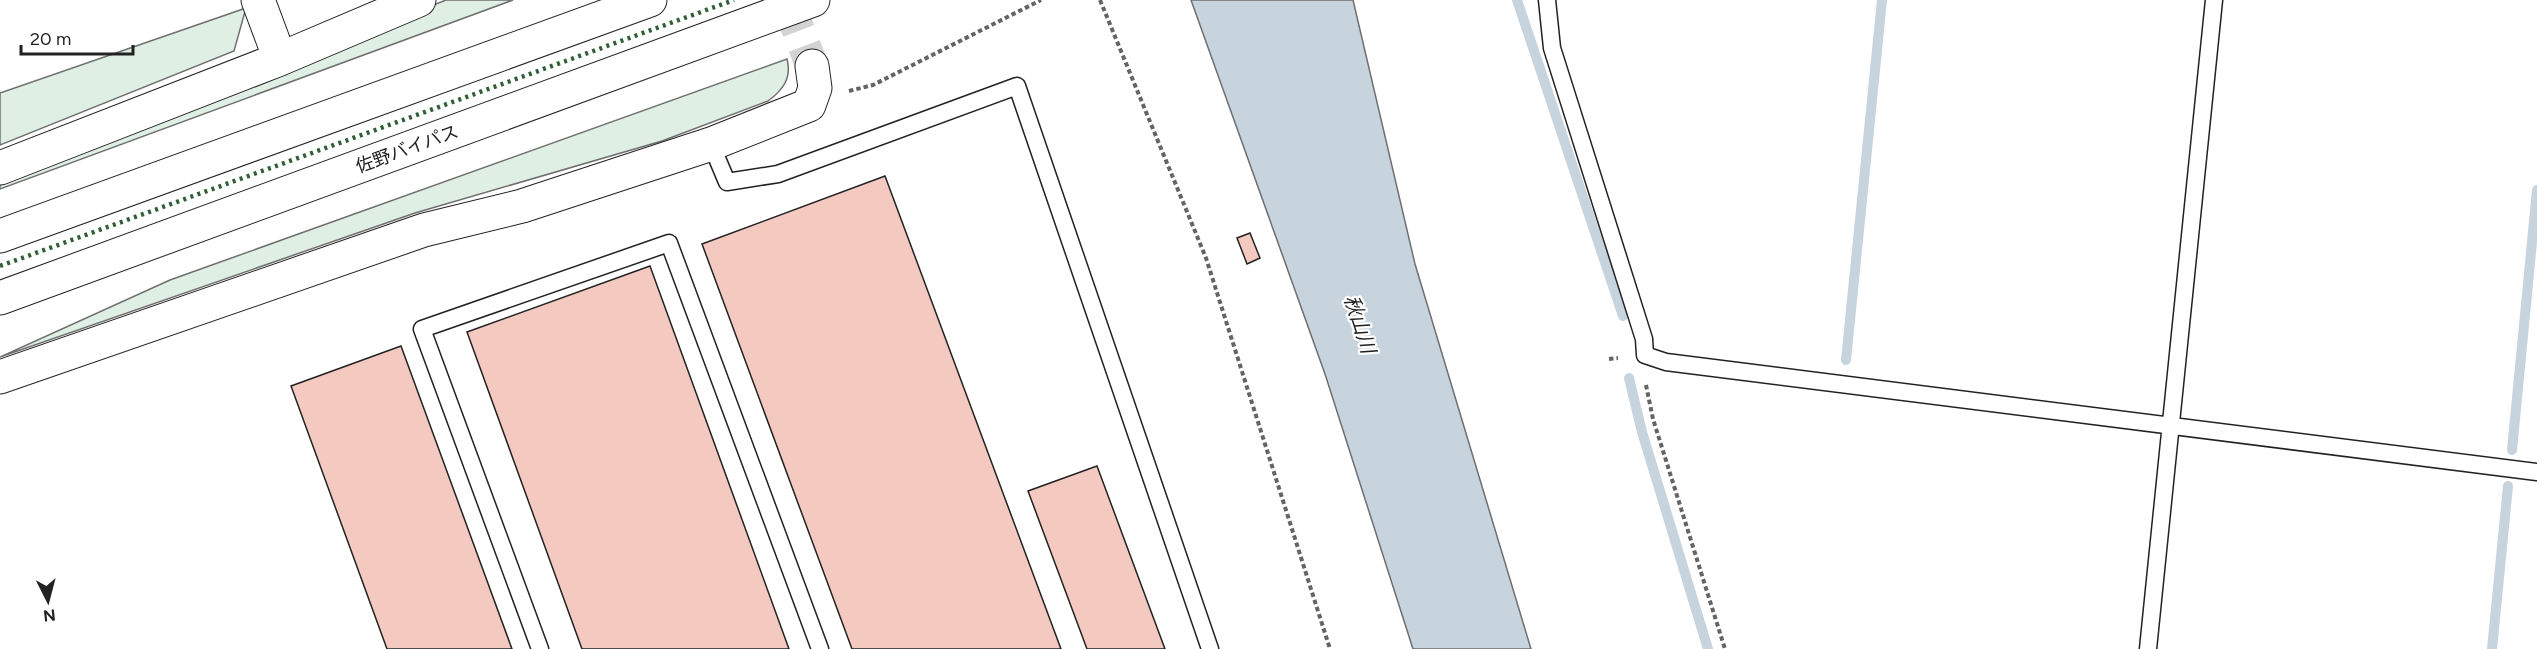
<svg xmlns="http://www.w3.org/2000/svg" width="2537" height="649" font-family="Figtree,'Noto Sans JP',sans-serif">
  <style>
    .green { fill: #e0efe3; stroke: #6f6f6f; stroke-width: 1.5 }
    .water { fill: #c7d3dd; stroke: #6f6f6f; stroke-width: 1.5 }
    .lines { fill: none; stroke-linecap: round; stroke-linejoin: round }
    .stream { stroke: #c7d3dd; stroke-width: 10 }
    .building { fill: #f3c9c0; stroke: #222; stroke-width: 1.5 }
    .street-tunnel { stroke: #d3d3d3; stroke-width: 33; stroke-dasharray: 33 16; stroke-linecap: butt }
    .lane-casing { stroke: #222; stroke-width: 19 }
    .street-casing { stroke: #222; stroke-width: 35 }
    .highway-casing { stroke: #222; stroke-width: 35 }
    .path { stroke: #646464; stroke-width: 4; stroke-dasharray: 4.5 3; stroke-linecap: butt }
    .lane { stroke: #fff; stroke-width: 16 }
    .street { stroke: #fff; stroke-width: 33 }
    .highway { stroke: #fff; stroke-width: 33 }
    .hedge { stroke: #2f5e38; stroke-width: 4.5; stroke-dasharray: 3 4.5; stroke-linecap: butt }
    .labels { text-anchor: middle; dominant-baseline: central; stroke-width: 4.5; stroke-linejoin: round; paint-order: stroke }
    .street-label { font-size: 18px; fill: #222; stroke: #fff }
    .water-label { font-size: 20px; font-style: italic; fill: #222; stroke: #fff }
  </style>
  <rect width="100%" height="100%" fill="#fff"/>
  <!-- green -->
  <path class="green" d="M 446,0 L 513,0 L 0,189 L 0,178 Z
    M 246,8 L 234,51 L 0,145 L 0,93 Z
    M 787,59 C 792,78 783,90 768,101 L 662,141 L 415,213 L 0,357 L 170,280 Z"/>
  <!-- water -->
  <path class="water" d="M 1191,0 L 1353,0 L 1415,264 L 1531,649 L 1413,649 L 1325,374 Z"/>
  <g class="lines">
    <!-- stream -->
    <path class="stream" d="M 1517,0 L 1623,316
      M 1846,360 L 1882,0
      M 1629,378 L 1642,432 L 1708,649
      M 2512,450 L 2537,190
      M 2492,649 L 2508,486"/>
  </g>
  <!-- building -->
  <path class="building" d="M 885,176 L 1061,649 L 852,649 L 702,244 Z
    M 1250,233 L 1260,258 L 1247,264 L 1237,238 Z
    M 650,266 L 789,649 L 582,649 L 467,332 Z
    M 401,346 L 512,649 L 387,649 L 291,386 Z
    M 1097,466 L 1165,649 L 1087,649 L 1028,491 Z"/>
  <g class="lines">
    <!-- street-tunnel -->
    <path class="street-tunnel" d="M 787,0 L 812,66"/>
    <!-- lane casing -->
    <g class="lane-casing">
      <path id="lane" d="M 1547,0 L 1552,48 L 1644,339 L 1645,355 L 1666,362 L 2537,472
        M 711,144 L 727,182 L 778,174 L 1017,86 L 1210,649
        M 540,649 L 422,329 L 669,243 L 820,649
        M 2148,649 L 2214,0"/>
    </g>
    <!-- street casing -->
    <g class="street-casing">
      <path id="street" d="M 258,0 L 280,59
        M 0,168 L 280,59 L 419,0
        M 0,377 L 424,230 L 522,206 L 711,144 L 809,105 L 815,88 L 812,66"/>
    </g>
    <!-- highway casing -->
    <g class="highway-casing">
      <path id="highway" d="M 0,236 L 650,0
        M 0,298 L 813,0"/>
    </g>
    <!-- path -->
    <path class="path" d="M 1100,0 L 1206,258 L 1330,649
      M 849,91 L 873,85 L 1041,0
      M 1609,359 L 1618,358
      M 1646,385 L 1653,419 L 1725,649"/>
    <!-- lane -->
    <use href="#lane" class="lane"/>
    <!-- street -->
    <use href="#street" class="street"/>
    <!-- highway -->
    <use href="#highway" class="highway"/>
    <!-- hedge -->
    <path class="hedge" d="M 0,266 L 734,0"/>
  </g>
  <g class="labels">
    <!-- street labels -->
    <g class="street-label">
      <text transform="translate(407 149) rotate(-20)">佐野バイパス</text>
    </g>
    <!-- water labels -->
    <g class="water-label">
      <text transform="translate(1360 324) rotate(72)">秋山川</text>
    </g>
  </g>
  <!-- north arrow -->
  <g transform="translate(48 601) rotate(174)" stroke="#ffffff" stroke-width="4.5" paint-order="stroke">
  <path d="M0-4.5L10 22L0 15L-10 22Z" fill="#222222"/>
  <text y="-9" font-size="16" font-weight="bold" text-anchor="middle" fill="#222222">N</text>
  </g>
  <!-- scale -->
  <path d="M21 45v9h112v-9" fill="none" stroke="#222222" stroke-width="3"/>
  <text x="30" y="45" font-size="18" fill="#222222" stroke="#ffffff" stroke-width="4.5" paint-order="stroke">20 m</text>
</svg>
